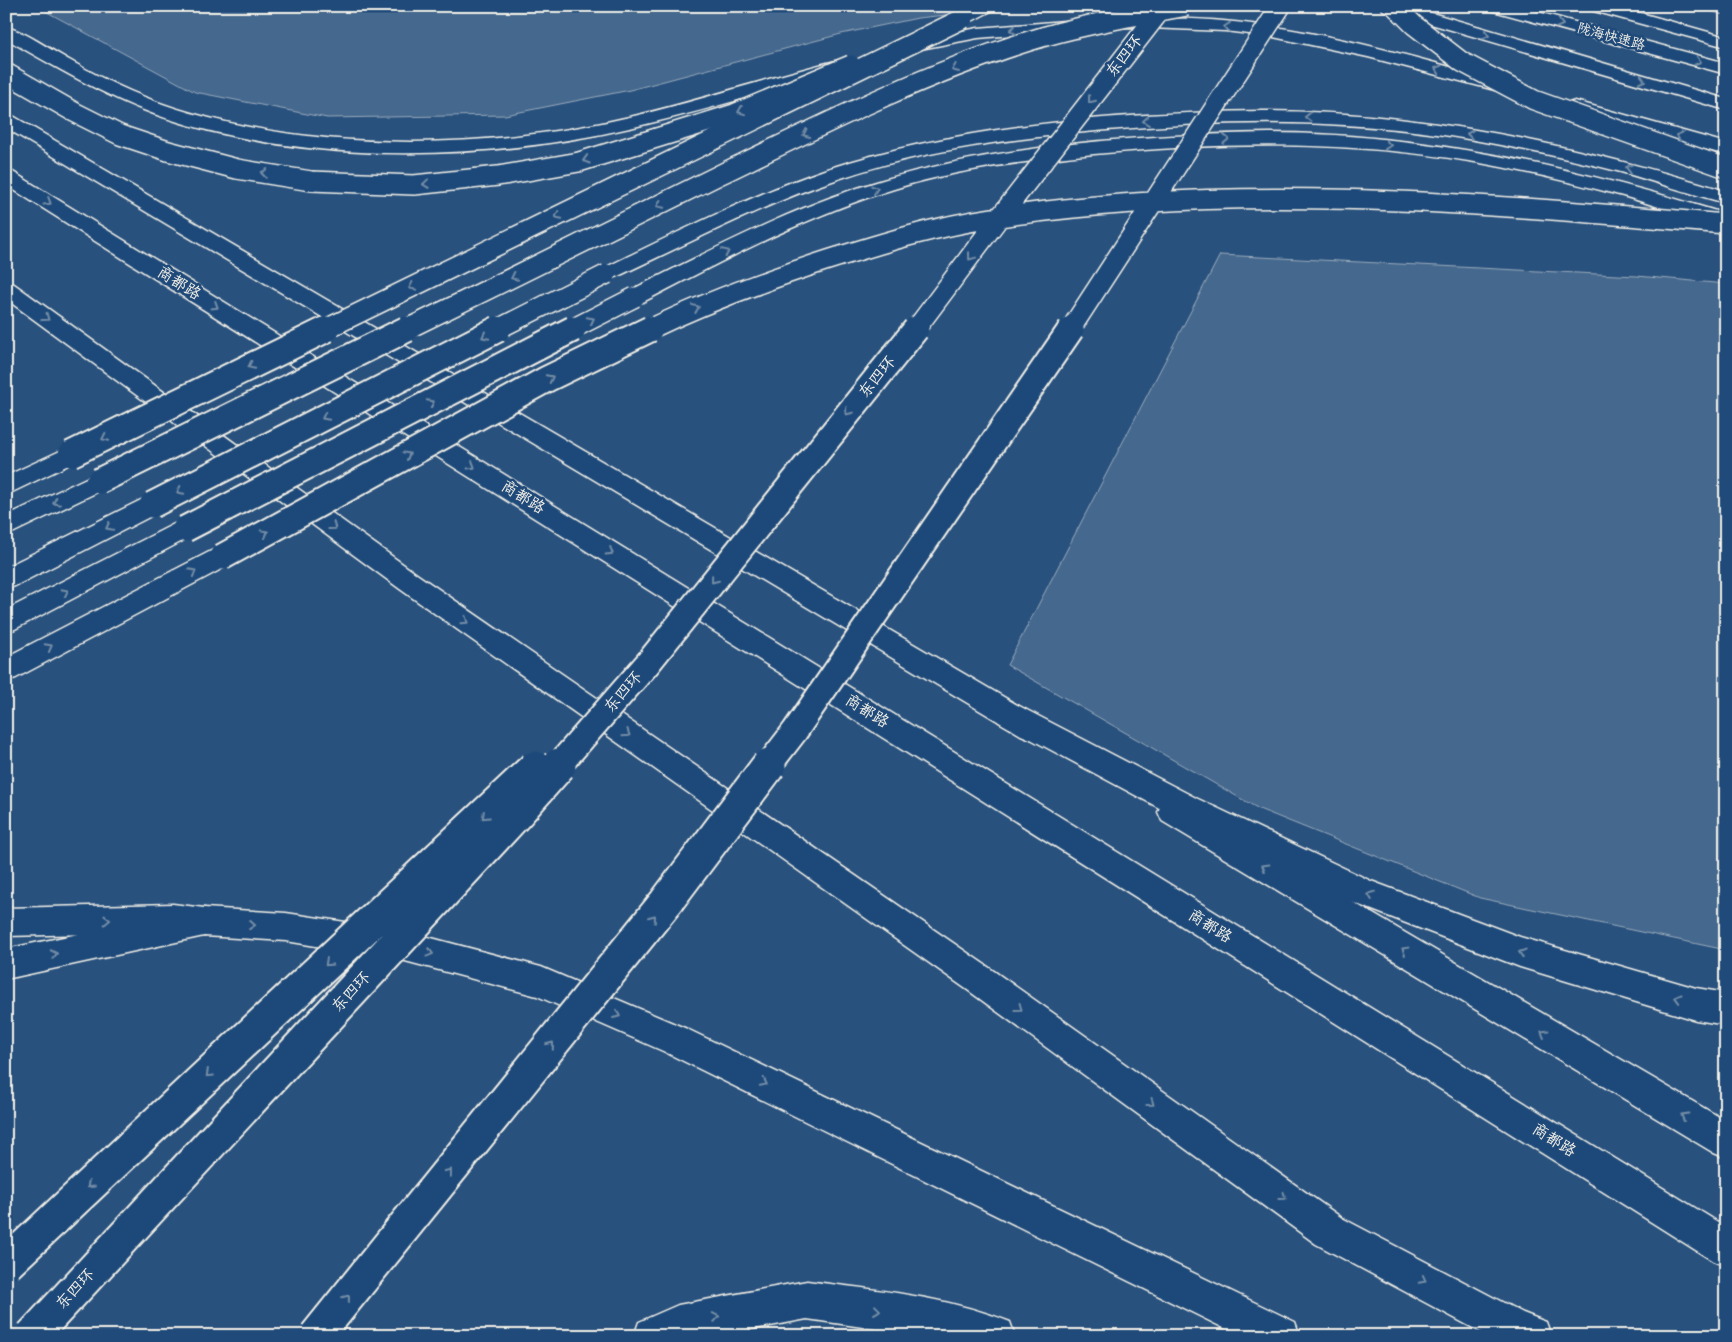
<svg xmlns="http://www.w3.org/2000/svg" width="1732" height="1342" font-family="'Architects Daughter','LXGW WenKai TC',sans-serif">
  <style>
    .green { fill: #45688e; stroke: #9cacbb }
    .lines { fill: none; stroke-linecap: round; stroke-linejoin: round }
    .minor-casing { stroke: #f4f1e8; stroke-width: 3 }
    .tertiary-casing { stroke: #f4f1e8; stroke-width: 3 }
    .secondary-casing { stroke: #f4f1e8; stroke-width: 3 }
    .primary-casing { stroke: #f4f1e8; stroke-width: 3 }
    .trunk-casing { stroke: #f4f1e8; stroke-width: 3 }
    .motorway-casing { stroke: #f4f1e8; stroke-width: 3 }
    .minor { fill: #1f4a7a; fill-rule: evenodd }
    .tertiary { fill: #1f4a7a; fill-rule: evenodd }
    .secondary { fill: #1f4a7a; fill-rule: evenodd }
    .primary { fill: #1f4a7a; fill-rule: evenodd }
    .trunk { fill: #1f4a7a; fill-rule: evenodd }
    .motorway { fill: #1f4a7a; fill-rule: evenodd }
    .trunk-bridge-far2-casing { stroke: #f4f1e8; stroke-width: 22; stroke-linecap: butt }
    .trunk-bridge-far1-casing { stroke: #f4f1e8; stroke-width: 29; stroke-linecap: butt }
    .trunk-bridge-casing { stroke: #f4f1e8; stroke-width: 37; stroke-linecap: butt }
    .motorway-bridge-far1-casing { stroke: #f4f1e8; stroke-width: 22; stroke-linecap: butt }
    .motorway-bridge-casing { stroke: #f4f1e8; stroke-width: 29; stroke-linecap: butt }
    .trunk-bridge-far2 { stroke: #1f4a7a; stroke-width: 19 }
    .trunk-bridge-far1 { stroke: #1f4a7a; stroke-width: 25 }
    .trunk-bridge { stroke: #1f4a7a; stroke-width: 33 }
    .motorway-bridge-far1 { stroke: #1f4a7a; stroke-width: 19 }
    .motorway-bridge { stroke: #1f4a7a; stroke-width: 25 }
    .oneway { stroke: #748da6 }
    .labels { text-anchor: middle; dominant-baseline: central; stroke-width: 5; stroke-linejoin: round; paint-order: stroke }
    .far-street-label { font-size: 14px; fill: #f4f1e8; stroke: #1f4a7a }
    .street-label { font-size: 16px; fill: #f4f1e8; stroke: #1f4a7a }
  </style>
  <rect width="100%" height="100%" fill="#28517e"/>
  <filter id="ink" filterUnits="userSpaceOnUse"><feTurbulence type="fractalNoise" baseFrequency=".02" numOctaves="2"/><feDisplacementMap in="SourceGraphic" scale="10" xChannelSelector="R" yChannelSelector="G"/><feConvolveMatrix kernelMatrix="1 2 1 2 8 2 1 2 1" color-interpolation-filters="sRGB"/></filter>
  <g filter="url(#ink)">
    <!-- green -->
    <path class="green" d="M 36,6 L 1029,6 L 918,18 L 841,34 L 630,90 L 505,115 L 327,118 L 195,92 Z
      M 1220,255 L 1637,276 L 1726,284 L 1726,950 L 1480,898 L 1259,809 L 1007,665 Z"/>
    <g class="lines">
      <!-- minor casing -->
      <g class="minor-casing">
        <path id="minor" d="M 1128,18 C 1160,18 1191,18 1223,21 C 1323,29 1420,59 1516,85 L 1519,89 L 1516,93 L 1510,94 L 1368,57 L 1273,37 L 1225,31 L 1122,27 L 1120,23 L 1122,19 Z
          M 1077,20 L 1083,21 L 1086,25 L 1083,29 L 978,38 L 905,52 L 899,51 L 896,47 L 899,43 L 905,42 L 978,28 Z
          M 6,27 C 27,32 52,51 71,61 C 109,83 149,101 191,113 C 328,153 496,149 634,116 C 703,100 770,77 839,60 L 845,61 L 848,65 L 845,69 C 775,89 705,111 634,127 C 485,162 300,166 154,114 C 102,95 54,66 6,39 Z
          M 1575,101 L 1726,143 L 1726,155 L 1569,111 L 1566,107 L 1569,103 Z"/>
      </g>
      <!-- tertiary casing -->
      <g class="tertiary-casing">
        <path id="tertiary" d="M 807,1281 C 875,1290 946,1296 1010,1322 L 1015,1336 L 925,1336 L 807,1319 L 717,1336 L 634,1336 L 639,1322 L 678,1305 Z"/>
      </g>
      <!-- secondary casing -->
      <g class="secondary-casing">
        <path id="secondary" d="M 1381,6 L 1408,6 L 1726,99 L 1726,110 L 1383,10 Z
          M 1707,6 L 1726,6 L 1726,14 L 1709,10 Z"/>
      </g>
      <!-- primary casing -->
      <g class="primary-casing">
        <path id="primary" d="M 6,114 L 13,116 L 1041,719 L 1045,727 L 1041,735 L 1031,739 L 1021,735 L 6,128 Z
          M 6,170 L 13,172 L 1726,1227 L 1726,1266 L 1713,1261 L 6,185 Z
          M 1173,799 L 1184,803 L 1726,1121 L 1726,1158 L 1714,1153 L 1162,821 L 1158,812 L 1162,803 Z"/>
      </g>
      <!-- trunk casing -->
      <g class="trunk-casing">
        <path id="trunk" d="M 974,6 L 995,6 L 993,10 L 970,22 L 958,22 L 956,18 L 958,14 Z
          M 1488,6 L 1516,6 L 1726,63 L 1726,74 L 1490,10 Z
          M 1588,6 L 1616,6 L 1726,37 L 1726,47 L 1590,10 Z
          M 6,283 L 14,284 L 418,575 L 991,969 L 1342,1218 L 1523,1313 L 1546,1322 L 1551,1336 L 1488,1336 L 1316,1244 L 969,991 L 400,589 L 6,299 Z
          M 99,472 L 108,475 L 111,481 L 108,487 L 6,536 L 6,516 Z
          M 222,548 L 231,550 L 235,557 L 231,564 L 16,678 L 6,681 L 6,657 L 213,550 Z
          M 204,908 L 286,913 L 405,931 L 541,967 L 687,1029 L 1295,1322 L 1300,1336 L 1240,1336 L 663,1051 L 537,996 L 405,961 L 286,941 L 204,936 L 6,979 L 6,949 Z"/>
      </g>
      <!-- motorway casing -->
      <g class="motorway-casing">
        <path id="motorway" d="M 1263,111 C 1421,111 1575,145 1726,191 L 1726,203 C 1690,194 1656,182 1621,172 C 1572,159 1523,149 1474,140 C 1352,118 1230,120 1107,130 C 1017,138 927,149 841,178 C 763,204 689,243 614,278 L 607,280 L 600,278 L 596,274 L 600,270 C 674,234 749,196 827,169 C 964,124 1120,113 1263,111 Z
          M 1269,133 C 1425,133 1577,168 1726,214 L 1726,227 C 1691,218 1657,206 1623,196 C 1575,183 1525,171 1475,162 C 1348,140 1221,142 1094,154 C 1027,161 958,169 894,189 C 806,216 724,260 643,302 L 635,304 L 627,302 L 624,297 L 627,292 C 710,251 794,206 883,180 C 1007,144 1140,135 1269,133 Z
          M 71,446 L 79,448 L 83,454 L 79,460 L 6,495 L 6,476 Z
          M 152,496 L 161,499 L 164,505 L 161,511 L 15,586 L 6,589 L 6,567 L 143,499 Z
          M 185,520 L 194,523 L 198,529 L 194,535 L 15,629 L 6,632 L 6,610 L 176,523 Z
          M 1009,703 L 1019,706 L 1198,799 L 1371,881 L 1520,937 L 1696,988 L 1726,993 L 1726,1025 L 1696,1020 L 1520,967 L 1349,901 L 1176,817 L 999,722 L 995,714 L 999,706 Z
          M 173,904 L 204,908 L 215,912 L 220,922 L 215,932 L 204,936 L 173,932 L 6,936 L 6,908 Z"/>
      </g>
      <!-- minor -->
      <use href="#minor" class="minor"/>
      <!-- tertiary -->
      <use href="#tertiary" class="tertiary"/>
      <!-- secondary -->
      <use href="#secondary" class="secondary"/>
      <!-- primary -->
      <use href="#primary" class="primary"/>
      <!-- trunk -->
      <use href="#trunk" class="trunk"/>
      <!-- motorway -->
      <use href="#motorway" class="motorway"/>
      <!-- trunk-bridge-far2 casing -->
      <g class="trunk-bridge-far2-casing">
        <path id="trunk-bridge-far2" d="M 1395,6 L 1414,25 L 1462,62 L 1534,100 L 1726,168
          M 6,73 L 74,112 L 120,135 L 168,151 L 237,169 L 311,181 L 414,185 L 498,176 L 579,162 L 734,114 L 851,65
          M 405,330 C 510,279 614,227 719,175 C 820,126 921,75 1029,41 C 1080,25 1134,16 1187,6
          M 648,330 C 706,302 766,280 828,260 C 882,243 937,226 993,218 C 1236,181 1483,204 1726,224
          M 915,330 L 996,222 L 1164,6
          M 1070,330 L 1281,6"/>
      </g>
      <!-- trunk-bridge-far1 casing -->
      <g class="trunk-bridge-far1-casing">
        <path id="trunk-bridge-far1" d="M 99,481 L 407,329
          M 222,557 L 547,379 L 650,329
          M 558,766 L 648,663 L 916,329
          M 768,766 L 795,731 L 1071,329"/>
      </g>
      <!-- trunk-bridge casing -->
      <g class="trunk-bridge-casing">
        <path id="trunk-bridge" d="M 6,1264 L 535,768
          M 32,1336 L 515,815 L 559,765
          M 316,1336 L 666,902 L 769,765"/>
      </g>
      <!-- motorway-bridge-far1 casing -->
      <g class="motorway-bridge-far1-casing">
        <path id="motorway-bridge-far1" d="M 324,330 L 964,18
          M 496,330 L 607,274
          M 570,330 L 635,297"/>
      </g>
      <!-- motorway-bridge casing -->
      <g class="motorway-bridge-casing">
        <path id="motorway-bridge" d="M 71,454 L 327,329
          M 152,505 L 498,329
          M 185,529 L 573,329"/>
      </g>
      <!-- trunk-bridge-far2 -->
      <use href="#trunk-bridge-far2" class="trunk-bridge-far2"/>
      <!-- trunk-bridge-far1 -->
      <use href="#trunk-bridge-far1" class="trunk-bridge-far1"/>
      <!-- trunk-bridge -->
      <use href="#trunk-bridge" class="trunk-bridge"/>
      <!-- motorway-bridge-far1 -->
      <use href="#motorway-bridge-far1" class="motorway-bridge-far1"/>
      <!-- motorway-bridge -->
      <use href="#motorway-bridge" class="motorway-bridge"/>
    </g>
    <!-- one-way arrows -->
    <defs><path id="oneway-chevron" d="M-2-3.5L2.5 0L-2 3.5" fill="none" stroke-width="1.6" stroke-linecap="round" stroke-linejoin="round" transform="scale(1.25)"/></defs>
    <g class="oneway">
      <use href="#oneway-chevron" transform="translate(1560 24) rotate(15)"/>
      <use href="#oneway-chevron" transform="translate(1227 27) rotate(-175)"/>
      <use href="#oneway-chevron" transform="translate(1013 30) rotate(175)"/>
      <use href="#oneway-chevron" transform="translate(1486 35) rotate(16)"/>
      <use href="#oneway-chevron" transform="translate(1698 61) rotate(15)"/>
      <use href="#oneway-chevron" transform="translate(955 69) rotate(157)"/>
      <use href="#oneway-chevron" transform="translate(1438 69) rotate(-164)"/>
      <use href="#oneway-chevron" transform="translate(1642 80) rotate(16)"/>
      <use href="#oneway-chevron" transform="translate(1091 100) rotate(128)"/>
      <use href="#oneway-chevron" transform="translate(741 111) rotate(158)"/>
      <use href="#oneway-chevron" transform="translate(1308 117) rotate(-180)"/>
      <use href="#oneway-chevron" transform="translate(1146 121) rotate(175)"/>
      <use href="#oneway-chevron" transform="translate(806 134) rotate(155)"/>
      <use href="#oneway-chevron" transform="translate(1470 134) rotate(-171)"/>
      <use href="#oneway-chevron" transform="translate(1679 136) rotate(-164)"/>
      <use href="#oneway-chevron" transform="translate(1226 139)"/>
      <use href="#oneway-chevron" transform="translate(1388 145) rotate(5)"/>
      <use href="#oneway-chevron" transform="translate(586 160) rotate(163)"/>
      <use href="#oneway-chevron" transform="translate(1629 168) rotate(-165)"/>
      <use href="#oneway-chevron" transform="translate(264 173) rotate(-171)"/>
      <use href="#oneway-chevron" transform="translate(426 184) rotate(174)"/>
      <use href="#oneway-chevron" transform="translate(875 189) rotate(-19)"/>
      <use href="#oneway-chevron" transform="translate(48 202) rotate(32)"/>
      <use href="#oneway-chevron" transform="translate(660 205) rotate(154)"/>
      <use href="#oneway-chevron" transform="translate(558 216) rotate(154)"/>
      <use href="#oneway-chevron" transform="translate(726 252) rotate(-26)"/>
      <use href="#oneway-chevron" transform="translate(971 257) rotate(127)"/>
      <use href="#oneway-chevron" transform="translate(514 277) rotate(154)"/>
      <use href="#oneway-chevron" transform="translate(412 287) rotate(154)"/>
      <use href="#oneway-chevron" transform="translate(215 306) rotate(32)"/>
      <use href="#oneway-chevron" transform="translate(696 308) rotate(-22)"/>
      <use href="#oneway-chevron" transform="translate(46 318) rotate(36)"/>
      <use href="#oneway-chevron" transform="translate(591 320) rotate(-27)"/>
      <use href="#oneway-chevron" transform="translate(485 336) rotate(153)"/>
      <use href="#oneway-chevron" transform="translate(251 366) rotate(154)"/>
      <use href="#oneway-chevron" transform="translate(550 378) rotate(-27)"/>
      <use href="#oneway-chevron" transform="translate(431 403) rotate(-27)"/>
      <use href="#oneway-chevron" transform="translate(848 412) rotate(129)"/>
      <use href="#oneway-chevron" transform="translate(325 417) rotate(153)"/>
      <use href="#oneway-chevron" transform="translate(105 438) rotate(154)"/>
      <use href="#oneway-chevron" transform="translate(407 455) rotate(-29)"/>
      <use href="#oneway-chevron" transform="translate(472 466) rotate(32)"/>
      <use href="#oneway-chevron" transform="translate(180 491) rotate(153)"/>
      <use href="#oneway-chevron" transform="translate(56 502) rotate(154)"/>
      <use href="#oneway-chevron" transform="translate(109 527) rotate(153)"/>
      <use href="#oneway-chevron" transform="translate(333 527) rotate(36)"/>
      <use href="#oneway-chevron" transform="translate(265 533) rotate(-29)"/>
      <use href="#oneway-chevron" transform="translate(610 552) rotate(32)"/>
      <use href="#oneway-chevron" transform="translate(193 572) rotate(-28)"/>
      <use href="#oneway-chevron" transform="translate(714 580) rotate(129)"/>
      <use href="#oneway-chevron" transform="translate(65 592) rotate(-27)"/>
      <use href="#oneway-chevron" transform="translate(465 621) rotate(35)"/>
      <use href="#oneway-chevron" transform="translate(49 647) rotate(-28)"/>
      <use href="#oneway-chevron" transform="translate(627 734) rotate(35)"/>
      <use href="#oneway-chevron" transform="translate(485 816) rotate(137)"/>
      <use href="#oneway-chevron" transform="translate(1265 867) rotate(-149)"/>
      <use href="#oneway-chevron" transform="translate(1371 895) rotate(-159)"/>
      <use href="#oneway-chevron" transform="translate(653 918) rotate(-51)"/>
      <use href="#oneway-chevron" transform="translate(107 920) rotate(-1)"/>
      <use href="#oneway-chevron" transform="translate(252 925) rotate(4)"/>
      <use href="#oneway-chevron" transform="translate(1405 950) rotate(-149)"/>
      <use href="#oneway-chevron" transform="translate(430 953) rotate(15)"/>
      <use href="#oneway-chevron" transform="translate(1522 953) rotate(-162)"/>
      <use href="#oneway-chevron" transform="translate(54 954) rotate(-12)"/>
      <use href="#oneway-chevron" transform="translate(328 963) rotate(137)"/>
      <use href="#oneway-chevron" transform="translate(1678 998) rotate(-164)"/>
      <use href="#oneway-chevron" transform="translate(1019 1008) rotate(36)"/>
      <use href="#oneway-chevron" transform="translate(617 1015) rotate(23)"/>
      <use href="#oneway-chevron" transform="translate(1544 1033) rotate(-149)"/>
      <use href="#oneway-chevron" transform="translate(551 1045) rotate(-51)"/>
      <use href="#oneway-chevron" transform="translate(209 1074) rotate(137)"/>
      <use href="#oneway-chevron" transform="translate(764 1083) rotate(26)"/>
      <use href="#oneway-chevron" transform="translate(1151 1103) rotate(36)"/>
      <use href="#oneway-chevron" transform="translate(1684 1116) rotate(-149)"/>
      <use href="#oneway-chevron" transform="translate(449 1172) rotate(-51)"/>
      <use href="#oneway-chevron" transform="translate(90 1185) rotate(137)"/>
      <use href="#oneway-chevron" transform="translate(1283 1197) rotate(36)"/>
      <use href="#oneway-chevron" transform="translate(1423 1280) rotate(28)"/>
      <use href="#oneway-chevron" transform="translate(347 1298) rotate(-51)"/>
      <use href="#oneway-chevron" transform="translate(877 1310) rotate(7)"/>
      <use href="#oneway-chevron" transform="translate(716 1317) rotate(-10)"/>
    </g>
  </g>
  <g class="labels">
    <!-- far-street labels -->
    <g class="far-street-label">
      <text transform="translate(1611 37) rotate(15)">陇海快速路</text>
    </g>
    <!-- street labels -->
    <g class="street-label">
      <text transform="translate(1124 56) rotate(-52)">东四环</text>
      <text transform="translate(179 283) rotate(32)">商都路</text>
      <text transform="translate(877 377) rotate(-51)">东四环</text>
      <text transform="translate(523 497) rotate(32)">商都路</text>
      <text transform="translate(623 692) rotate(-49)">东四环</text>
      <text transform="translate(867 711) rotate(32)">商都路</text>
      <text transform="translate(1210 926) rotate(32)">商都路</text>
      <text transform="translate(351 992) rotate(-47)">东四环</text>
      <text transform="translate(1554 1140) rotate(32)">商都路</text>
      <text transform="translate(75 1289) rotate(-47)">东四环</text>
    </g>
  </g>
  <!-- margin -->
  <rect width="1732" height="1342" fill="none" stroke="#1f4a7a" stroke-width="25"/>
  <rect x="12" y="12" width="1707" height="1317" fill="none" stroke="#f4f1e8" stroke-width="2" filter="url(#ink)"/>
</svg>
